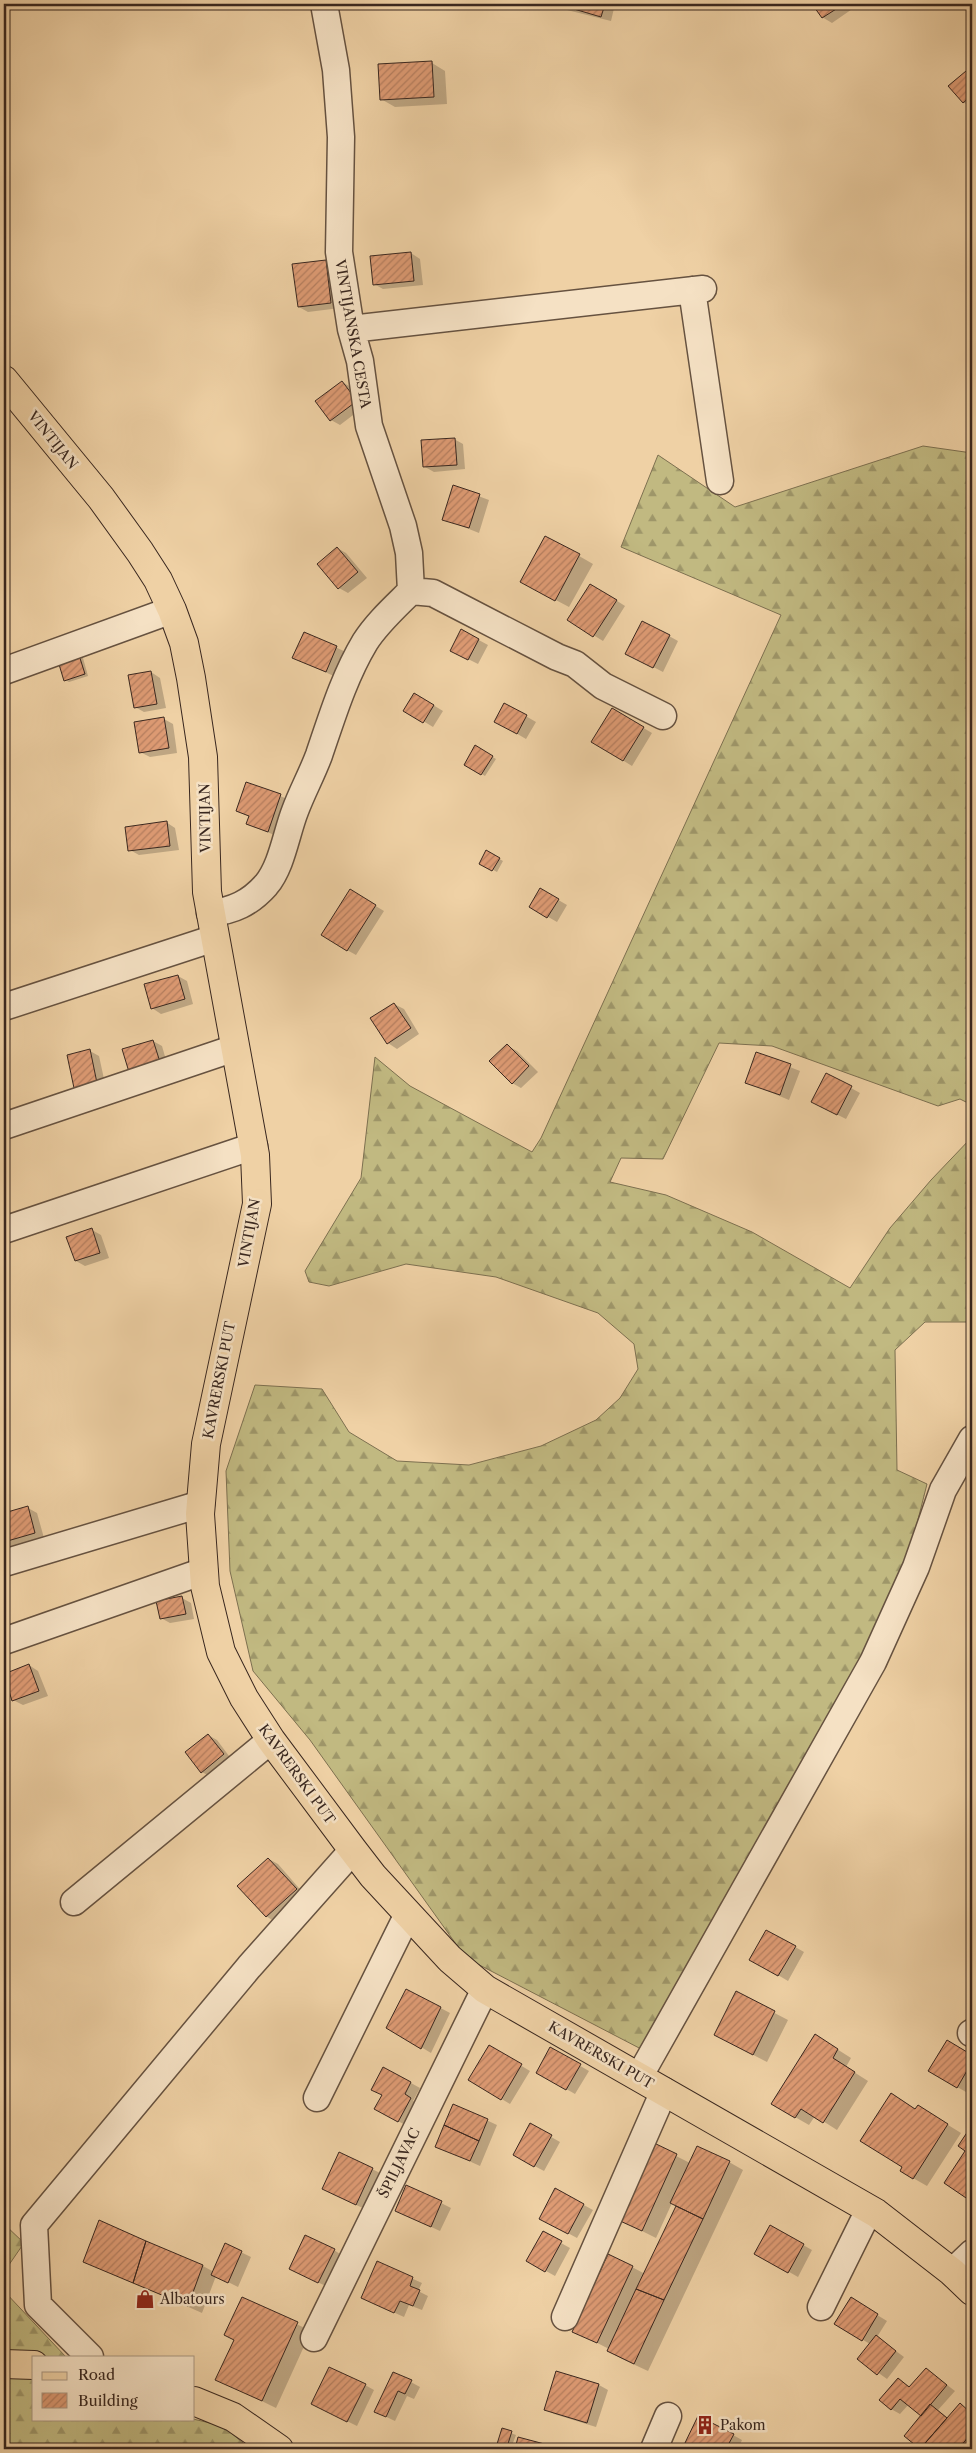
<svg xmlns="http://www.w3.org/2000/svg" width="976" height="2453" font-family="'Libre Caslon Text',serif">
  <style>
    .forest { fill: url(#forest-firs); stroke: #7d7050 }
    .shadow { fill: #0003 }
    .building { fill: url(#building-hatch); stroke: #39271f }
    .lines { fill: none; stroke-linecap: round; stroke-linejoin: round }
    .minor-casing { stroke: #665240; stroke-width: 29 }
    .major-casing { stroke: #39271f; stroke-width: 30 }
    .minor { stroke: #f5e1c4; stroke-width: 26 }
    .major { stroke: #efd1a5; stroke-width: 28 }
    .labels { text-anchor: middle; dominant-baseline: central; stroke-width: 5; stroke-linejoin: round; paint-order: stroke }
    .street-label { font-size: 14px; fill: #39271f; stroke: #f5e1c4 }
    .poi-label { font-size: 14px; fill: #39271f; stroke: #f5e1c4; text-anchor: start }
  </style>
  <defs>
    <pattern id="forest-firs" width="22" height="20" patternUnits="userSpaceOnUse" patternTransform="scale(1.25)"><rect width="22" height="20" fill="#c1b981"/><path d="M5 1l3.5 6h-7zM16 11l3.5 6h-7z" fill="#9e9669"/></pattern>
    <pattern id="building-hatch" width="6" height="6" patternUnits="userSpaceOnUse" patternTransform="scale(1.25)"><rect width="6" height="6" fill="#de9b74"/><path d="M-1 1l2-2M0 6l6-6M5 7l2-2" fill="none" stroke="#b57e5f"/></pattern>
  </defs>
  <rect width="100%" height="100%" fill="#efd1a5"/>
  <filter id="stains"><feTurbulence type="fractalNoise" baseFrequency=".004" numOctaves="4"/><feColorMatrix values="0 0 0 0 .2 0 0 0 0 .09 0 0 0 0 .02 0 0 0 .5 -.17"/></filter>
  <radialGradient id="worn" r=".72"><stop offset=".6" stop-color="#630" stop-opacity="0"/><stop offset="1" stop-color="#630" stop-opacity=".3"/></radialGradient>
  <!-- forest -->
  <path class="forest" d="M 923,446 L 972,453 L 972,1105 L 960,1099 L 938,1106 L 772,1046 L 719,1043 L 663,1159 L 621,1158 L 610,1182 L 666,1195 L 752,1232 L 850,1288 L 890,1228 L 931,1180 L 972,1137 L 972,1322 L 925,1322 L 895,1350 L 897,1470 L 927,1484 L 900,1591 L 643,2050 L 466,1958 L 310,1740 L 253,1671 L 230,1571 L 226,1471 L 255,1385 L 322,1389 L 349,1432 L 397,1461 L 469,1465 L 541,1446 L 596,1420 L 620,1398 L 638,1369 L 634,1344 L 598,1313 L 496,1277 L 406,1264 L 329,1286 L 309,1282 L 305,1271 L 361,1178 L 375,1057 L 410,1086 L 532,1152 L 541,1138 L 781,615 L 621,547 L 658,455 L 735,507 Z
    M 4,2224 L 24,2243 L 4,2272 Z
    M 4,2291 L 66,2357 L 34,2357 L 34,2419 L 193,2419 L 223,2426 L 250,2449 L 4,2449 Z"/>
  <!-- shadow -->
  <path class="shadow" d="M 501,4 L 536,4 L 536,8 L 510,9 Z
    M 558,4 L 615,4 L 611,21 L 567,10 Z
    M 814,4 L 857,4 L 858,5 L 832,23 L 822,17 Z
    M 432,63 L 445,71 L 447,104 L 395,107 L 381,99 Z
    M 972,67 L 972,108 L 963,102 L 950,86 Z
    M 411,253 L 420,259 L 423,285 L 383,289 L 374,284 Z
    M 325,261 L 334,266 L 340,308 L 308,312 L 299,307 Z
    M 342,382 L 351,387 L 365,406 L 340,425 L 331,420 Z
    M 454,439 L 463,444 L 465,469 L 434,472 L 425,467 Z
    M 454,487 L 489,500 L 479,533 L 444,519 Z
    M 546,537 L 593,564 L 569,607 L 535,589 Z
    M 337,548 L 346,553 L 367,578 L 348,593 L 339,588 Z
    M 600,590 L 625,606 L 603,641 L 569,620 Z
    M 462,631 L 488,645 L 478,664 L 460,655 Z
    M 304,633 L 346,652 L 336,677 L 294,658 Z
    M 669,636 L 678,641 L 663,672 L 636,658 Z
    M 78,656 L 83,658 L 88,676 L 69,682 L 65,680 Z
    M 151,672 L 160,678 L 166,708 L 144,712 L 135,707 Z
    M 415,694 L 443,711 L 433,727 L 405,710 Z
    M 505,704 L 536,722 L 526,739 L 495,721 Z
    M 613,710 L 652,733 L 632,766 L 593,742 Z
    M 164,719 L 173,724 L 177,753 L 150,757 L 140,752 Z
    M 476,747 L 496,759 L 485,776 L 465,764 Z
    M 247,783 L 290,800 L 277,836 L 247,824 L 250,817 L 237,811 Z
    M 166,822 L 175,828 L 179,850 L 139,855 L 130,850 Z
    M 487,852 L 503,861 L 497,872 L 480,863 Z
    M 541,890 L 567,905 L 557,922 L 531,907 Z
    M 359,896 L 384,911 L 356,955 L 347,950 Z
    M 178,976 L 187,981 L 193,1004 L 161,1014 L 152,1008 Z
    M 394,1004 L 404,1009 L 419,1034 L 397,1049 L 388,1043 Z
    M 153,1041 L 162,1046 L 168,1067 L 124,1050 Z
    M 508,1046 L 517,1051 L 538,1072 L 521,1088 L 512,1083 Z
    M 90,1051 L 99,1056 L 106,1088 L 84,1092 L 75,1087 Z
    M 757,1054 L 800,1071 L 789,1100 L 746,1082 Z
    M 851,1088 L 860,1093 L 846,1119 L 822,1107 Z
    M 92,1230 L 101,1235 L 109,1258 L 85,1266 L 76,1261 Z
    M 28,1508 L 37,1513 L 44,1538 L 11,1547 L 4,1543 L 4,1514 Z
    M 182,1598 L 191,1603 L 194,1619 L 170,1623 L 161,1618 Z
    M 29,1665 L 38,1671 L 48,1696 L 23,1705 L 13,1700 L 4,1675 Z
    M 208,1735 L 217,1740 L 232,1760 L 211,1777 L 202,1772 Z
    M 269,1859 L 278,1864 L 305,1895 L 275,1922 L 266,1916 Z
    M 767,1931 L 804,1952 L 788,1981 L 751,1959 Z
    M 407,1990 L 450,2013 L 431,2053 L 388,2027 Z
    M 736,1993 L 788,2020 L 767,2062 L 715,2035 Z
    M 947,2041 L 972,2056 L 972,2082 L 966,2092 L 929,2071 Z
    M 829,2044 L 851,2058 L 846,2067 L 868,2081 L 837,2130 L 815,2116 L 809,2125 L 795,2117 Z
    M 490,2047 L 530,2071 L 510,2104 L 470,2080 Z
    M 551,2049 L 589,2071 L 575,2094 L 538,2073 Z
    M 384,2068 L 420,2088 L 413,2101 L 419,2104 L 407,2126 L 376,2109 L 383,2095 Z
    M 454,2105 L 497,2125 L 480,2166 L 436,2146 Z
    M 916,2110 L 932,2115 L 961,2133 L 927,2186 L 913,2178 Z
    M 530,2125 L 560,2142 L 544,2171 L 514,2155 Z
    M 970,2129 L 972,2130 L 972,2200 L 945,2183 L 966,2151 Z
    M 654,2145 L 690,2163 L 729,2162 L 743,2170 L 648,2371 L 622,2359 L 608,2351 L 609,2349 L 574,2331 L 632,2267 L 645,2274 L 677,2206 L 672,2203 L 656,2238 L 620,2220 Z
    M 340,2153 L 382,2174 L 365,2209 L 332,2194 Z
    M 407,2186 L 451,2208 L 440,2231 L 405,2215 Z
    M 556,2190 L 593,2210 L 577,2238 L 549,2223 Z
    M 771,2227 L 812,2250 L 798,2277 L 756,2253 Z
    M 543,2233 L 570,2248 L 555,2276 L 528,2261 Z
    M 226,2245 L 251,2257 L 238,2287 L 216,2276 L 202,2313 L 85,2261 L 203,2266 L 214,2272 Z
    M 334,2250 L 343,2256 L 328,2287 L 300,2274 Z
    M 378,2263 L 422,2283 L 418,2291 L 428,2296 L 422,2310 L 409,2305 L 404,2317 L 362,2298 Z
    M 242,2298 L 311,2331 L 276,2408 L 217,2379 L 235,2340 Z
    M 851,2299 L 887,2321 L 877,2337 L 904,2357 L 887,2379 L 859,2359 L 870,2344 L 836,2324 Z
    M 926,2369 L 955,2391 L 938,2410 L 948,2418 L 960,2405 L 972,2413 L 972,2449 L 922,2449 L 922,2416 L 909,2404 L 900,2414 L 891,2409 L 898,2380 L 911,2387 Z
    M 394,2373 L 420,2387 L 414,2399 L 407,2396 L 395,2421 L 376,2412 Z
    M 365,2385 L 374,2390 L 357,2426 L 312,2404 Z
    M 599,2385 L 608,2390 L 596,2427 L 554,2414 L 545,2409 Z
    M 503,2430 L 516,2435 L 511,2448 L 499,2444 Z
    M 733,2435 L 742,2440 L 738,2449 L 694,2449 L 685,2444 Z
    M 519,2438 L 552,2447 L 555,2449 L 516,2449 Z"/>
  <!-- building -->
  <path class="building" d="M 557,4 L 605,4 L 601,17 Z
    M 812,4 L 844,4 L 822,18 Z
    M 432,61 L 434,97 L 380,100 L 378,64 Z
    M 972,66 L 972,95 L 963,103 L 948,86 Z
    M 411,252 L 414,281 L 373,285 L 370,256 Z
    M 326,260 L 331,303 L 298,307 L 292,264 Z
    M 342,381 L 357,401 L 330,421 L 315,401 Z
    M 455,438 L 457,465 L 423,467 L 421,440 Z
    M 453,485 L 480,494 L 469,528 L 442,520 Z
    M 545,536 L 580,554 L 555,601 L 520,582 Z
    M 337,547 L 358,572 L 338,589 L 317,564 Z
    M 590,584 L 617,600 L 593,637 L 567,620 Z
    M 642,621 L 670,635 L 653,668 L 625,654 Z
    M 461,629 L 479,639 L 468,660 L 450,651 Z
    M 304,632 L 337,646 L 326,672 L 292,658 Z
    M 79,655 L 85,674 L 64,681 L 58,661 Z
    M 151,671 L 157,704 L 134,708 L 128,675 Z
    M 414,693 L 434,705 L 423,723 L 403,711 Z
    M 504,703 L 527,715 L 517,734 L 494,722 Z
    M 612,708 L 644,727 L 623,761 L 591,742 Z
    M 164,717 L 169,748 L 139,753 L 134,722 Z
    M 475,745 L 493,756 L 481,775 L 464,765 Z
    M 246,782 L 281,794 L 268,832 L 246,824 L 249,816 L 236,811 Z
    M 167,821 L 170,846 L 128,851 L 125,827 Z
    M 486,850 L 500,858 L 492,871 L 479,864 Z
    M 540,888 L 559,899 L 547,918 L 529,907 Z
    M 350,889 L 376,905 L 347,951 L 321,935 Z
    M 178,975 L 185,999 L 151,1009 L 144,984 Z
    M 394,1003 L 411,1028 L 387,1044 L 370,1018 Z
    M 153,1040 L 160,1062 L 129,1072 L 122,1049 Z
    M 507,1044 L 529,1066 L 512,1084 L 489,1061 Z
    M 90,1049 L 97,1083 L 74,1088 L 67,1055 Z
    M 756,1052 L 791,1064 L 780,1095 L 745,1083 Z
    M 826,1073 L 852,1086 L 837,1115 L 811,1102 Z
    M 92,1228 L 100,1253 L 75,1261 L 66,1237 Z
    M 28,1506 L 35,1533 L 4,1542 L 4,1513 Z
    M 182,1596 L 186,1614 L 160,1619 L 156,1601 Z
    M 29,1664 L 39,1691 L 12,1701 L 4,1674 Z
    M 208,1734 L 224,1754 L 201,1773 L 185,1752 Z
    M 268,1858 L 297,1889 L 266,1917 L 237,1886 Z
    M 766,1930 L 796,1946 L 778,1976 L 749,1960 Z
    M 406,1989 L 441,2007 L 421,2049 L 386,2028 Z
    M 736,1991 L 775,2011 L 753,2055 L 714,2035 Z
    M 815,2034 L 838,2049 L 833,2058 L 855,2072 L 823,2123 L 801,2109 L 795,2118 L 771,2104 Z
    M 947,2040 L 972,2055 L 972,2062 L 957,2088 L 928,2071 Z
    M 489,2045 L 522,2064 L 501,2100 L 468,2080 Z
    M 550,2047 L 581,2064 L 566,2090 L 536,2073 Z
    M 383,2067 L 411,2082 L 405,2094 L 411,2098 L 398,2122 L 374,2109 L 382,2095 L 371,2090 Z
    M 891,2093 L 915,2109 L 918,2105 L 948,2124 L 913,2179 L 900,2171 L 902,2167 L 860,2141 Z
    M 453,2104 L 488,2119 L 479,2141 L 444,2125 Z
    M 530,2123 L 552,2135 L 534,2167 L 513,2155 Z
    M 444,2125 L 479,2141 L 470,2161 L 435,2147 Z
    M 970,2128 L 972,2129 L 972,2202 L 944,2183 L 965,2151 L 958,2146 Z
    M 654,2143 L 677,2154 L 642,2231 L 618,2220 Z
    M 697,2146 L 730,2161 L 703,2219 L 670,2203 Z
    M 339,2152 L 373,2168 L 356,2205 L 322,2189 Z
    M 406,2185 L 442,2201 L 431,2227 L 395,2211 Z
    M 555,2188 L 584,2204 L 568,2234 L 539,2219 Z
    M 676,2206 L 703,2219 L 664,2300 L 636,2289 Z
    M 99,2220 L 146,2241 L 133,2283 L 83,2262 Z
    M 770,2225 L 804,2244 L 788,2273 L 754,2254 Z
    M 543,2231 L 562,2241 L 545,2272 L 526,2261 Z
    M 305,2235 L 335,2249 L 318,2283 L 289,2269 Z
    M 146,2241 L 203,2265 L 188,2306 L 133,2283 Z
    M 225,2243 L 242,2251 L 228,2283 L 211,2275 Z
    M 608,2254 L 633,2266 L 597,2343 L 572,2332 Z
    M 377,2261 L 413,2277 L 410,2286 L 420,2290 L 413,2306 L 400,2301 L 394,2313 L 361,2298 Z
    M 636,2289 L 664,2300 L 634,2364 L 607,2351 Z
    M 242,2297 L 298,2322 L 262,2401 L 215,2380 L 234,2340 L 224,2335 Z
    M 851,2297 L 878,2314 L 862,2341 L 834,2324 Z
    M 876,2335 L 896,2351 L 877,2375 L 857,2359 Z
    M 329,2367 L 366,2384 L 347,2422 L 311,2404 Z
    M 926,2368 L 947,2385 L 921,2416 L 900,2399 L 891,2410 L 879,2400 L 898,2378 L 909,2387 Z
    M 556,2371 L 599,2384 L 587,2423 L 544,2410 Z
    M 393,2372 L 412,2380 L 405,2394 L 398,2391 L 386,2417 L 374,2412 Z
    M 960,2403 L 972,2414 L 972,2433 L 958,2449 L 920,2449 Z
    M 930,2404 L 947,2418 L 920,2449 L 904,2436 Z
    M 698,2416 L 734,2434 L 726,2449 L 693,2449 L 684,2445 Z
    M 502,2428 L 512,2431 L 507,2447 L 497,2444 Z
    M 972,2433 L 972,2449 L 958,2449 Z
    M 518,2437 L 552,2446 L 551,2449 L 515,2449 Z"/>
  <g class="lines">
    <!-- minor casing -->
    <g class="minor-casing">
      <path id="minor" d="M 324,4 L 336,70 L 341,137 L 339,252 L 351,329 L 360,361 L 369,426 L 403,526 L 409,553 L 411,591
        M 692,290 L 720,481
        M 351,329 L 703,289
        M 4,671 L 172,610
        M 210,913 C 233,911 250,903 266,885 C 282,866 286,834 295,811 C 302,792 312,774 319,755 C 332,717 344,677 365,642 C 377,623 395,607 411,591 L 433,593 L 462,608 L 557,657 L 575,664 L 603,686 L 663,716
        M 4,1007 L 215,938
        M 4,1126 L 235,1048
        M 4,1230 L 254,1146
        M 4,1563 L 201,1504
        M 4,1641 L 204,1571
        M 74,1902 L 271,1740
        M 971,2033 L 972,2033
        M 639,2077 L 873,1662 L 916,1567 L 943,1490 L 972,1439
        M 317,2098 L 408,1914
        M 952,2272 L 972,2253
        M 821,2307 L 869,2210
        M 565,2317 L 664,2091
        M 314,2338 L 485,1989
        M 90,2357 L 38,2305 L 34,2225 L 249,1967 L 353,1850
        M 654,2449 L 668,2416"/>
    </g>
    <!-- major casing -->
    <g class="major-casing">
      <path id="major" d="M 4,380 L 101,498 L 140,552 L 158,580 L 172,610 L 184,643 L 191,678 L 203,757 L 207,892 L 255,1155 L 257,1204 L 206,1444 L 200,1514 L 205,1586 L 221,1652 L 244,1698 L 271,1740 L 353,1850 L 373,1876 L 450,1959 L 485,1989 L 876,2213 L 952,2272 L 972,2291
        M 4,2364 L 34,2365
        M 194,2401 L 233,2417 L 279,2449"/>
    </g>
    <!-- minor -->
    <use href="#minor" class="minor"/>
    <!-- major -->
    <use href="#major" class="major"/>
  </g>
  <!-- icons -->
  <defs>
    <g id="shop-bare" transform="scale(1.5)"><path d="M-5-2.5h2.3a2.7 3.5 0 0 1 5.4 0H5L5.5 6h-11ZM-1.5-2.5h3a1.5 2.3 0 0 0-3 0Z" fill="#8f2418" stroke="#f5e1c4" stroke-width="2.5" paint-order="stroke"/></g>
    <g id="building-bare" transform="scale(1.5)"><path d="M-4-6H4V6H1V3H-1V6H-4ZM-2.5-4.3h1.7v1.8h-1.7ZM.8-4.3h1.7v1.8H.8ZM-2.5-1h1.7V.8h-1.7ZM.8-1h1.7V.8H.8Z" fill="#8f2418" stroke="#f5e1c4" stroke-width="2.5" paint-order="stroke"/></g>
  </defs>
  <g fill-rule="evenodd">
    <use href="#shop-bare" x="145" y="2299"/>
    <use href="#building-bare" x="705" y="2425"/>
  </g>
  <g class="labels">
    <!-- street labels -->
    <g class="street-label">
      <text transform="translate(353 334) rotate(80)">VINTIJANSKA CESTA</text>
      <text transform="translate(53 440) rotate(51)">VINTIJAN</text>
      <text transform="translate(205 818) rotate(-91)">VINTIJAN</text>
      <text transform="translate(249 1233) rotate(-80)">VINTIJAN</text>
      <text transform="translate(219 1380) rotate(-79)">KAVRERSKI PUT</text>
      <text transform="translate(297 1774) rotate(54)">KAVRERSKI PUT</text>
      <text transform="translate(601 2055) rotate(30)">KAVRERSKI PUT</text>
      <text transform="translate(399 2163) rotate(-64)">ŠPILJAVAC</text>
    </g>
    <!-- poi labels -->
    <g class="poi-label">
      <text x="160" y="2299">Albatours</text>
      <text x="720" y="2425">Pakom</text>
    </g>
  </g>
  <!-- margin -->
  <rect width="976" height="2453" fill="none" stroke="#efd1a5" stroke-width="20"/>
  <rect x="5" y="5" width="966" height="2443" fill="none" stroke="#39271f" stroke-width="2.5"/>
  <rect x="10" y="10" width="956" height="2433" fill="none" stroke="#39271f"/>
  <!-- legend -->
  <rect x="32" y="2356" width="162" height="65" fill="#f5e1c4" stroke="#aa9782"/>
  <rect x="42" y="2372" width="25" height="8" fill="#efd1a5" stroke="#aa9782"/>
  <text x="78" y="2380" font-size="15" fill="#39271f">Road</text>
  <rect x="42" y="2393" width="25" height="15" fill="url(#building-hatch)" stroke="#aa9782"/>
  <text x="78" y="2406" font-size="15" fill="#39271f">Building</text>
  <rect width="100%" height="100%" filter="url(#stains)"/>
  <rect width="100%" height="100%" fill="url(#worn)"/>
</svg>
